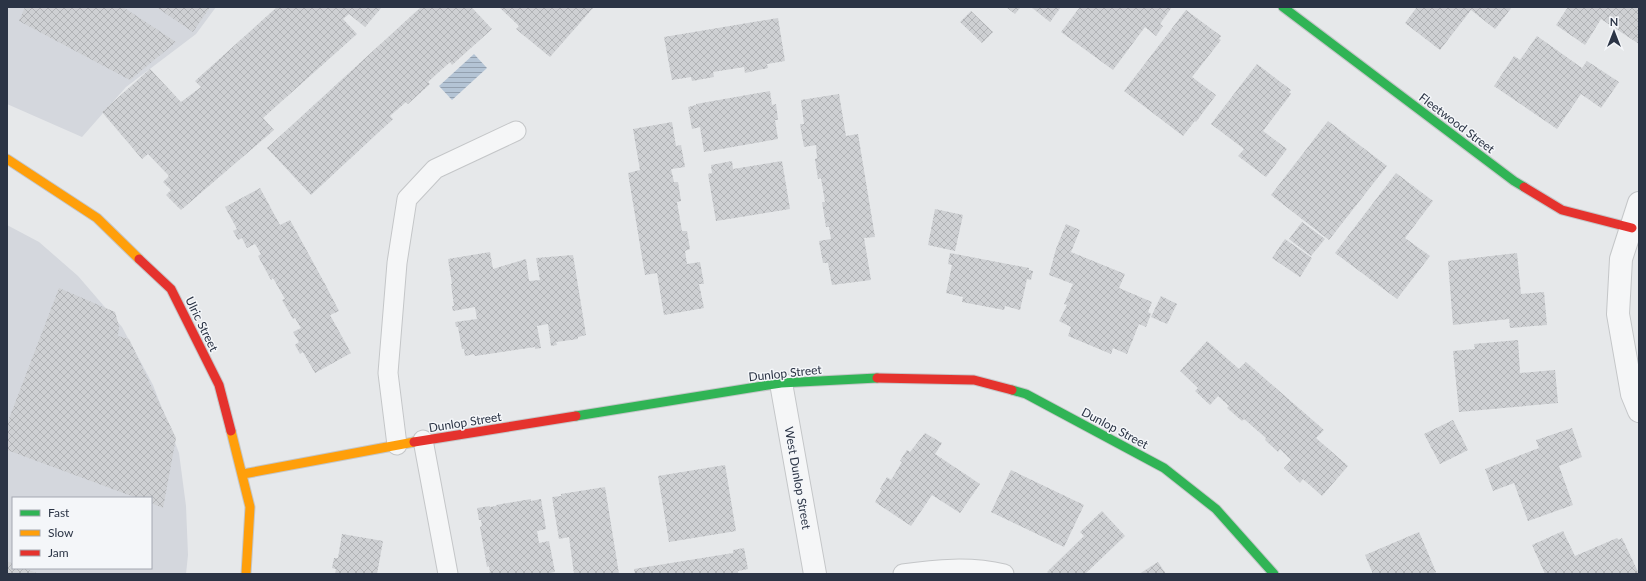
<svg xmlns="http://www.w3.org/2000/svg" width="1646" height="581" font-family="Lato,sans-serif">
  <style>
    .built { fill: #d4d7dd; fill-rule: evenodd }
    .water { fill: url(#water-rules) }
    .building { fill: url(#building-cross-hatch) }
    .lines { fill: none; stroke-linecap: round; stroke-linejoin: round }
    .lane-casing { stroke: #c4c6c8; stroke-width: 21 }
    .street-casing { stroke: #c4c6c8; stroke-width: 24 }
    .fast-casing { stroke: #c4c6c8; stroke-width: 11 }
    .slow-casing { stroke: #c4c6c8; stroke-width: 11 }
    .jam-casing { stroke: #c4c6c8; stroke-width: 11 }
    .lane { stroke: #f5f6f7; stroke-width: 19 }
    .street { stroke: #f5f6f7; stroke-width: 22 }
    .fast { stroke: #30b455; stroke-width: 9 }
    .slow { stroke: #ff9f0a; stroke-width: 9 }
    .jam { stroke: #e5322d; stroke-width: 9 }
    .labels { text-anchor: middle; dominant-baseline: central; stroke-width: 3; stroke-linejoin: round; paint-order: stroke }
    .street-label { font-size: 12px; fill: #2b3445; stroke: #f4f6f9 }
  </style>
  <defs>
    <pattern id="water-rules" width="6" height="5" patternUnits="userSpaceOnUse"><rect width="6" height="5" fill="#b4c4d5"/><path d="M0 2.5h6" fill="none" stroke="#93a0af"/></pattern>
    <pattern id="building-cross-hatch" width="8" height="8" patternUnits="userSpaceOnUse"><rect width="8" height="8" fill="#ced0d3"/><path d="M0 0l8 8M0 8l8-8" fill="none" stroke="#b1b3b6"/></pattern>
  </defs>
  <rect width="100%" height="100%" fill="#e6e8ea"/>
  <!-- built -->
  <path class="built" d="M 7,7 L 216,7 L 196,34 L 126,87 L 82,137 L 7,104 Z
    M 7,225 L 39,242 L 78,276 L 122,327 L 153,385 L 179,453 L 186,506 L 188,555 L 186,574 L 7,574 ZM 13,498 L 151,498 L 151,568 L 13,568 Z"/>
  <!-- water -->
  <path class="water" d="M 474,54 L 487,68 L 452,100 L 439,86 Z"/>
  <!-- building -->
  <path class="building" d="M 25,7 L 123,7 L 176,42 L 130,80 L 19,21 Z
    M 156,7 L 210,7 L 193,32 Z
    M 277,7 L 382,7 L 365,27 L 349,14 L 343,19 L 357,34 L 263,118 L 274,130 L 181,210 L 166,195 L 171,190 L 163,182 L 169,176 L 148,154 L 142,159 L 102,112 L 150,69 L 181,102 L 201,87 L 195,81 Z
    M 421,7 L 471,7 L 492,29 L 452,65 L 450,62 L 428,82 L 430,84 L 408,104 L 406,102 L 390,116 L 393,119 L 311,195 L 267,148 Z
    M 499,7 L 592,7 L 593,8 L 550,57 L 516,29 L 519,26 Z
    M 1006,7 L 1021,7 L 1015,14 Z
    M 1031,7 L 1061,7 L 1050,22 Z
    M 1080,7 L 1172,7 L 1160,24 L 1163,26 L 1156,36 L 1145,27 L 1113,70 L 1061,32 Z
    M 1417,7 L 1512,7 L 1495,29 L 1471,10 L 1440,50 L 1405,23 Z
    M 1568,7 L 1639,7 L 1639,44 L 1601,19 L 1585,45 L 1556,25 Z
    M 1186,10 L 1221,36 L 1219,39 L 1221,40 L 1192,77 L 1216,95 L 1196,122 L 1195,121 L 1183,136 L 1124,91 Z
    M 971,11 L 993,32 L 982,43 L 960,22 Z
    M 778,18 L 785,61 L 767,64 L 768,68 L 745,73 L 744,67 L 713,72 L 714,77 L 692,81 L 691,77 L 672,80 L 664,37 Z
    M 1537,36 L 1582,68 L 1587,61 L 1619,82 L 1601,108 L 1581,94 L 1557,129 L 1494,86 L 1514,56 L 1520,60 Z
    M 1257,64 L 1291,90 L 1289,92 L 1291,94 L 1263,131 L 1287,149 L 1266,177 L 1238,156 L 1244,149 L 1211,124 Z
    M 770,91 L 772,105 L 776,104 L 778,120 L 775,120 L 778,139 L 704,152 L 700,127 L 692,129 L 688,107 L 696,105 L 696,104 Z
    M 839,94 L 846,136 L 858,134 L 875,237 L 864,238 L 871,280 L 832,285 L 828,263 L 823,263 L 819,241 L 831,239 L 829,227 L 826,227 L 822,202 L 825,202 L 821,178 L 818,179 L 815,159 L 817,158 L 816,145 L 804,147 L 800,124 L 804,124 L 801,100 Z
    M 1328,121 L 1387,166 L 1329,240 L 1271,195 Z
    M 672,122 L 676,146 L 681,145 L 685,167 L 671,169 L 674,182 L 678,182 L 681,201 L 677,202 L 682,231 L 687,231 L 690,249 L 685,251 L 687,264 L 700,262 L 704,284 L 699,284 L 704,308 L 664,315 L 657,273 L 645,275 L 628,173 L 640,170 L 633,129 Z
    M 732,161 L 733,169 L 782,161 L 790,209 L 716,221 L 708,174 L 712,173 L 711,165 Z
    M 1396,173 L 1433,201 L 1405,238 L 1430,256 L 1397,299 L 1335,253 Z
    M 260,188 L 280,225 L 290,220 L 325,284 L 339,311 L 330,315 L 351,353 L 315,373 L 303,352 L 300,354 L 295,345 L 299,342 L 293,332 L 301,328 L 295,318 L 293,319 L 282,300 L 285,299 L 273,278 L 271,280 L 258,256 L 261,254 L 255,244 L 247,248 L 242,238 L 238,240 L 233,231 L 237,229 L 225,207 Z
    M 935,209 L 963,215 L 955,251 L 928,245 Z
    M 1302,222 L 1325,239 L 1311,256 L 1289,239 Z
    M 1066,224 L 1080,230 L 1071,252 L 1125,274 L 1119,288 L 1152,302 L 1148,312 L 1151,314 L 1146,327 L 1139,324 L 1127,354 L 1113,348 L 1111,354 L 1068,336 L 1071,327 L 1059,321 L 1067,305 L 1064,304 L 1073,284 L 1049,275 L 1056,249 Z
    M 1285,239 L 1312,258 L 1300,277 L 1272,258 Z
    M 490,252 L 493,269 L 526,259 L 529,281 L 540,280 L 536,258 L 573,255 L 586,335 L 578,337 L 578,339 L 556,342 L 557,345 L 551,346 L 548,324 L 537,326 L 541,348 L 535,349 L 535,347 L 475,356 L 474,354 L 465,356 L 464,349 L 462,349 L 458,327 L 456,327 L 455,322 L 477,319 L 475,307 L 453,311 L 452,306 L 454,306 L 451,284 L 452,284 L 448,259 Z
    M 950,253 L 1029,268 L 1029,270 L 1033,271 L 1031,280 L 1027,279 L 1020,310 L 1005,306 L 1004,310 L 962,302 L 963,297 L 946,293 L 952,265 L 948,264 Z
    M 1517,253 L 1521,294 L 1544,292 L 1547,325 L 1510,328 L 1509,319 L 1453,325 L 1448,261 Z
    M 59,288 L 115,312 L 119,326 L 118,336 L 129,339 L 176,438 L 163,508 L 151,503 L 151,498 L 137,498 L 7,450 L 7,424 Z
    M 1161,296 L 1177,304 L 1167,324 L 1151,317 Z
    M 1518,340 L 1520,373 L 1555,370 L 1558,403 L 1459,412 L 1453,351 L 1475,349 L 1474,344 Z
    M 1207,341 L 1239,369 L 1246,362 L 1324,430 L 1316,438 L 1348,466 L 1322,496 L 1303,479 L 1300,483 L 1284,468 L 1291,460 L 1280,449 L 1278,452 L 1265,440 L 1266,438 L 1244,419 L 1242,421 L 1227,408 L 1229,406 L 1218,396 L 1210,405 L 1195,391 L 1198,388 L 1180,371 Z
    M 1453,420 L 1468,450 L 1440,464 L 1424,434 Z
    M 1572,428 L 1582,457 L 1559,466 L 1573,505 L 1528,521 L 1514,483 L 1493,491 L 1485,469 L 1539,448 L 1536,440 Z
    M 925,433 L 942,443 L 935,454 L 980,484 L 960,513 L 932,495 L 911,526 L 875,502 L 882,490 L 880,489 L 887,477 L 891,480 L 902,462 L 900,461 L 907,450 L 910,452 Z
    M 725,465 L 736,531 L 669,542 L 658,476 Z
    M 1011,470 L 1084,505 L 1064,547 L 991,512 Z
    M 605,487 L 619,574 L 574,574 L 569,537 L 559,539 L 552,497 L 561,496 L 561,494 Z
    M 531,499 L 531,501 L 541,499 L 546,529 L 537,531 L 539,543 L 549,541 L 555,572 L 545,574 L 488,574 L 490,572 L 489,566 L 487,567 L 480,527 L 482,526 L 481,520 L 479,520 L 477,508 L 490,506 L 490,507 L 496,506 L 496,505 Z
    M 1102,511 L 1125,536 L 1085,574 L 1049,574 L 1047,572 L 1084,536 L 1080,532 Z
    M 1563,531 L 1575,556 L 1617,538 L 1619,540 L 1622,538 L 1639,574 L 1545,574 L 1532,545 Z
    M 1419,532 L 1436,572 L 1432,574 L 1373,574 L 1365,555 Z
    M 342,534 L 383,541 L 377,574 L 335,574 L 336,569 L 332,568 L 334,558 L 338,558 Z
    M 744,548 L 748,569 L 738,571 L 738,574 L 635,574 L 634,569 L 733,553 L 733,550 Z
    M 7,561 L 13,564 L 13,568 L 24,568 L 39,574 L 7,574 Z
    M 1158,562 L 1166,574 L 1139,574 Z"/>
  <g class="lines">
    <!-- lane casing -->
    <g class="lane-casing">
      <path id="lane" d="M 423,440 L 448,574
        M 397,445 L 388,373 L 397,263 L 407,199 L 435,169 L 516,131
        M 903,574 C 936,569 971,566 1004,574"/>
    </g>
    <!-- street casing -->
    <g class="street-casing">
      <path id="street" d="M 1639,203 L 1621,259 L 1618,314 L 1632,394 L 1639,411
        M 781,383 L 815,574"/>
    </g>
    <!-- fast casing -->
    <g class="fast-casing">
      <path id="fast" d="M 1283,7 L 1514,181 L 1524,187
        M 1012,390 L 1026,394 L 1164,468 L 1216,509 L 1274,574
        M 576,416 L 781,383 L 877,378"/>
    </g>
    <!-- slow casing -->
    <g class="slow-casing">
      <path id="slow" d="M 7,159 L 97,218 L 139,259
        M 231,431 L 250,507 L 246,574
        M 243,474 L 414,442"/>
    </g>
    <!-- jam casing -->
    <g class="jam-casing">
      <path id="jam" d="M 1524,187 L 1562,210 L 1632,228
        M 139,259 L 171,289 L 219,385 L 231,431
        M 877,378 L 974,380 L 1012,390
        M 414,442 L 576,416"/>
    </g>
    <!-- lane -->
    <use href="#lane" class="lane"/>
    <!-- street -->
    <use href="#street" class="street"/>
    <!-- fast -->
    <use href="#fast" class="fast"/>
    <!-- slow -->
    <use href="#slow" class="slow"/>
    <!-- jam -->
    <use href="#jam" class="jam"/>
  </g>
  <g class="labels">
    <!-- street labels -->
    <g class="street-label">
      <text transform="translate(1457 123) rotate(37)">Fleetwood Street</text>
      <text transform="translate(202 324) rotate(64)">Ulric Street</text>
      <text transform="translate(785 373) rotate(-6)">Dunlop Street</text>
      <text transform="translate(465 422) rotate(-9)">Dunlop Street</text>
      <text transform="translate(1115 428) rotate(28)">Dunlop Street</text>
      <text transform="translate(798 478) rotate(80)">West Dunlop Street</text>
    </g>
  </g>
  <!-- border -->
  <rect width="1646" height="581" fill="none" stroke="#2b3445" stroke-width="16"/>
  <!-- legend -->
  <rect x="12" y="497" width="140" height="72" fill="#f4f6f9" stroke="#a4a8b1"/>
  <rect x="20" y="510" width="20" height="6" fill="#30b455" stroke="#a4a8b1"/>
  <text x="48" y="517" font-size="12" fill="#2b3445">Fast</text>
  <rect x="20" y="530" width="20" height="6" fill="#ff9f0a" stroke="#a4a8b1"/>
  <text x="48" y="537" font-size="12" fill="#2b3445">Slow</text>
  <rect x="20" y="550" width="20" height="6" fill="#e5322d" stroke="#a4a8b1"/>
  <text x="48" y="557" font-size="12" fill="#2b3445">Jam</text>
  <!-- north arrow -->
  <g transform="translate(1614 32)" stroke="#f4f6f9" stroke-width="3" paint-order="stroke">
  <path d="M0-3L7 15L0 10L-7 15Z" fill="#2b3445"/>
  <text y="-6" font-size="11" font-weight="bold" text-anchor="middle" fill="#2b3445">N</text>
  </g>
</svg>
